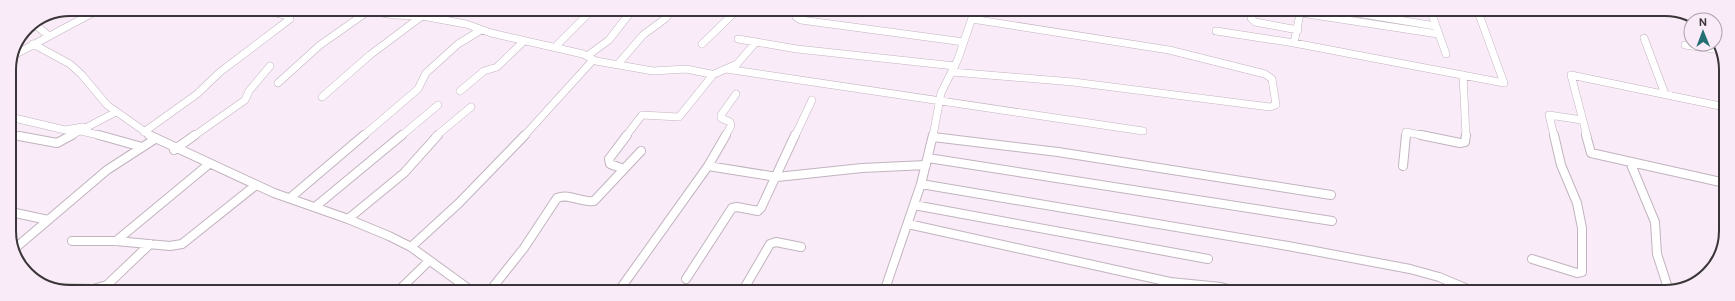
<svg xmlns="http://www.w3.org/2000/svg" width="1735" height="301" font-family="'DM Sans',sans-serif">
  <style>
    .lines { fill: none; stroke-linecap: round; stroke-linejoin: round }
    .street-far1-casing { stroke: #c1b4bf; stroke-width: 8 }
    .street-casing { stroke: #c1b4bf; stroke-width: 10 }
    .street-far1 { stroke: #fff; stroke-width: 7 }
    .street { stroke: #fff; stroke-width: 8 }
    .rim { fill: none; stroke: #3a3539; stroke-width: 2 }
  </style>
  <rect width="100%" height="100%" fill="#f9ebf7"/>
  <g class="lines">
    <!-- street-far1 casing -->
    <g class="street-far1-casing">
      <path id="street-far1" d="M 358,9 L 394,15 L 422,16 L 466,24 L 491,33 L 583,54 L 596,61 L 653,71 L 686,69 L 711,74 L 712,76 L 679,117 L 642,115 L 626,136
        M 800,9 L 796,17 L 801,20 L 964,42
        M 1251,9 L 1251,18 L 1255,22 L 1298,30
        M 1333,9 L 1435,26
        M 1430,9 L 1446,54
        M 1301,13 L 1438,34
        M 34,24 L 48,35
        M 1216,31 L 1294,43 L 1504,83 L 1477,9
        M 1644,38 L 1665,94
        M 738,39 L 797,49 L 955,66
        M 1294,43 L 1301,9
        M 33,44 L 70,64 L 82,75 L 107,105 L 151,136
        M 702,44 L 738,9
        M 1685,45 L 1721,50
        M 555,47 L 593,9
        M 16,54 L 100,9
        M 587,56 L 609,40 L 633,9
        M 618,64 L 643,35 L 666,18 L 672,9
        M 726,69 L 1143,131
        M 952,72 L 1073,82 L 1270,107 L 1276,105 L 1272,79 L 1265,74 L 1169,50 L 972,19
        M 712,75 L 737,64 L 756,42
        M 1463,75 L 1466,136
        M 278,83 L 320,45 L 367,12
        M 460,91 L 484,71 L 497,67 L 524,41
        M 322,97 L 370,55 L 422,16
        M 10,117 L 65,130 L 83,127
        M 81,131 L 103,136
        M 144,132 L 197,94 L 220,72 L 290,19 L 289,16 L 259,9
        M 70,136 L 116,112
        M 194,136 L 245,100 L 249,91 L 270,66
        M 363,136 L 418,89 L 426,73 L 458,44 L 481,30
        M 401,136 L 438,105
        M 436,136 L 471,107
        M 524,136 L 593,60
        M 725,136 L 731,126 L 730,122 L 721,118 L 721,115 L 736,94
        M 795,136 L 812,100
        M 933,136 L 941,93 L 958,59 L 975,9
        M 1406,136 L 1406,132 L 1426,136
        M 1554,136 L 1549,115 L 1582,120
        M 1587,136 L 1571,75 L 1725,107"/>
    </g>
    <!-- street casing -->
    <g class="street-casing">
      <path id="street" d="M 99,135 L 142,147
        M 149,135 L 274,193 L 348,219 L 389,236 L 411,247 L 473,292
        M 1421,135 L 1460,143 L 1465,142 L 1466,135
        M 1586,135 L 1591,153 L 1725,183
        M 19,136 L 57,143 L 72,135
        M 933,137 L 1058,152 L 1331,195
        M 174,150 L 195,135
        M 928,158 L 1332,221
        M 1630,162 L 1655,222 L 1657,254 L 1669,291
        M 708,166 L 777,177 L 862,168 L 926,165
        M 1403,166 L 1406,135
        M 624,169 L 610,164 L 609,159 L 627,135
        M 921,184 L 1288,246 L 1410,269 L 1439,277 L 1475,292
        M 290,198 L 364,135
        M 914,205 L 1208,259
        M 315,207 L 402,135
        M 11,212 L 48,220
        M 348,219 L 404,173 L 438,135
        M 908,224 L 1170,282 L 1221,287 L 1239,292
        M 72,241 L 116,241 L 170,246 L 182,244 L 256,185
        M 116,241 L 209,164
        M 411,247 L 459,203 L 525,135
        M 13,250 L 107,170 L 155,139
        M 1532,259 L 1577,273 L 1582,272 L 1582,228 L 1577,203 L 1561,165 L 1554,135
        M 686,279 L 732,208 L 737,207 L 758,211 L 761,208 L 795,135
        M 54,288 L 93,289 L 107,285 L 150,244
        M 397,292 L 429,261
        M 489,292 L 524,248 L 557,198 C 570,193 581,203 594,201 L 641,151
        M 618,292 L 708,166 L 726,135
        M 742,292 L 770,244 L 776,242 L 801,247
        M 884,292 L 921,184 L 933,135"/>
    </g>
    <!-- street-far1 -->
    <use href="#street-far1" class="street-far1"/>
    <!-- street -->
    <use href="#street" class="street"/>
  </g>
  <!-- crop -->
  <path d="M0 0H1735V301H0ZM70 16H1665A54 54 0 0 1 1719 70V231A54 54 0 0 1 1665 285H70A54 54 0 0 1 16 231V70A54 54 0 0 1 70 16Z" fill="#f9ebf7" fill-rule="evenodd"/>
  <path class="rim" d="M70 16H1665A54 54 0 0 1 1719 70V231A54 54 0 0 1 1665 285H70A54 54 0 0 1 16 231V70A54 54 0 0 1 70 16Z"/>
  <!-- north arrow -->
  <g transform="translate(1703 32) rotate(359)"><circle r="19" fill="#f9ebf7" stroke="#ada2ab"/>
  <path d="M0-3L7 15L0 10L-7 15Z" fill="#246f71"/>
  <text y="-6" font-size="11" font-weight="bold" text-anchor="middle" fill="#3a3539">N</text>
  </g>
</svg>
